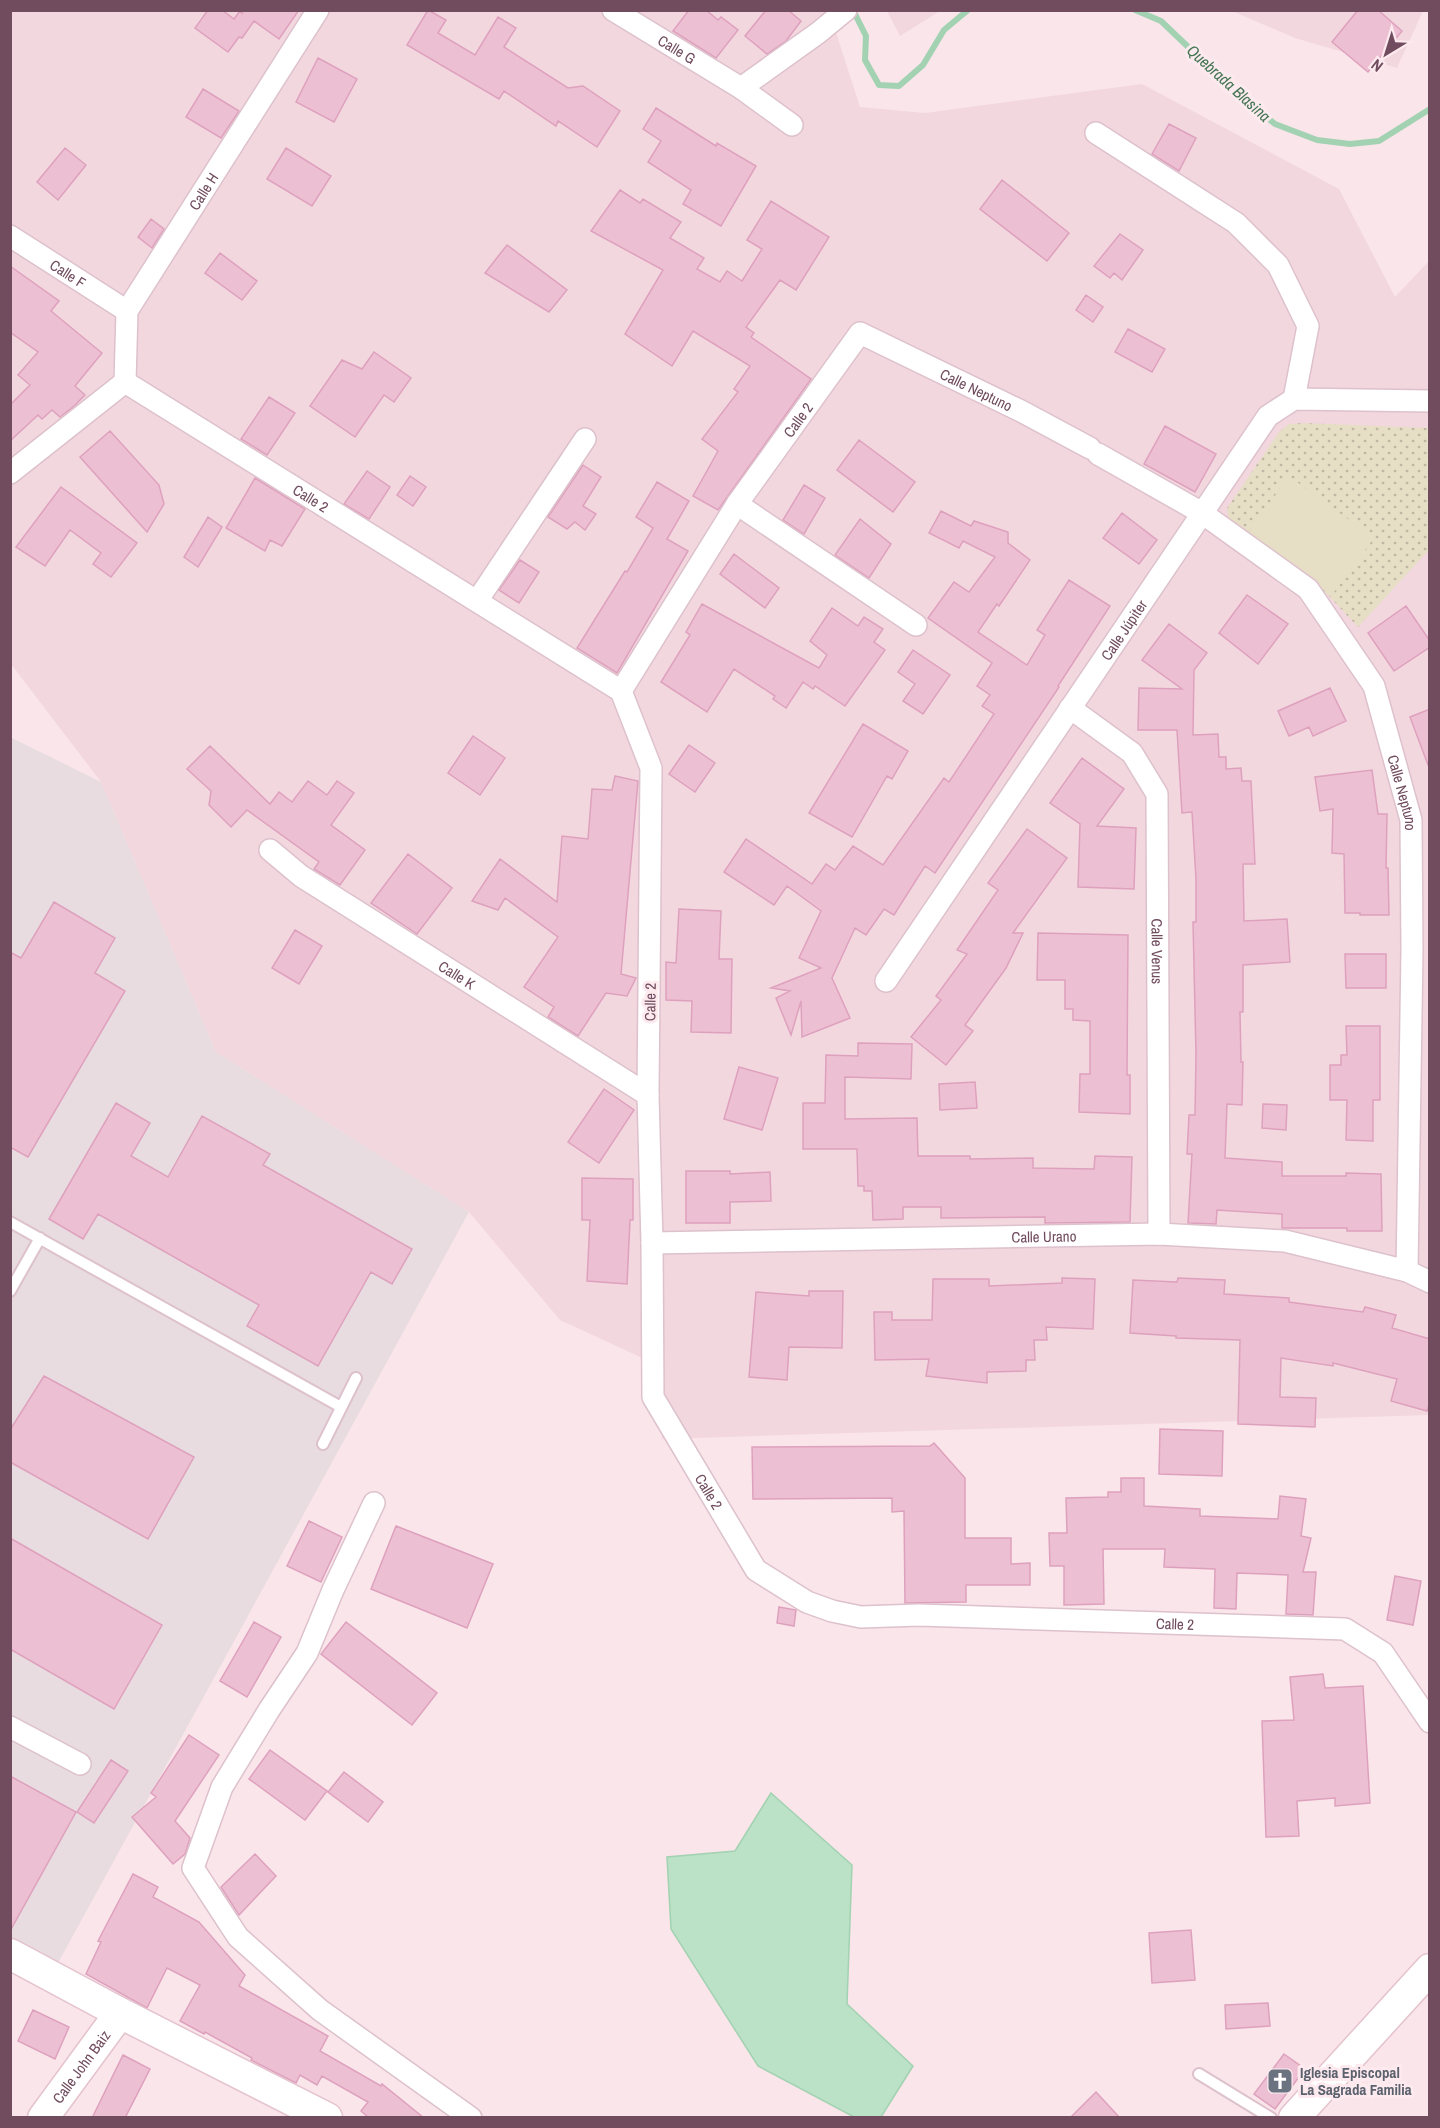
<svg xmlns="http://www.w3.org/2000/svg" width="1440" height="2128" font-family="'Archivo Narrow',sans-serif">
  <style>
    .residential { fill: #f3d7df }
    .industrial { fill: #e8dce0 }
    .park { fill: url(#park-dots) }
    .garden { fill: #e6dec5 }
    .water { fill: #bbe1c7; stroke: #a2d2b1; stroke-width: 1.5 }
    .lines { fill: none; stroke-linecap: round; stroke-linejoin: round }
    .stream { stroke: #a2d2b1; stroke-width: 6 }
    .building { fill: #edbfd3; stroke: #dea1bd; stroke-width: 1.5 }
    .lane-casing { stroke: #ddc1cc; stroke-width: 14 }
    .street-casing { stroke: #ddc1cc; stroke-width: 24 }
    .secondary-casing { stroke: #e4c2ce; stroke-width: 33 }
    .lane { stroke: #fff; stroke-width: 10 }
    .street { stroke: #fff; stroke-width: 21 }
    .secondary { stroke: #fff; stroke-width: 30 }
    .labels { text-anchor: middle; dominant-baseline: central; stroke-width: 6; stroke-linejoin: round; paint-order: stroke }
    .street-label { font-size: 15px; fill: #704c5e; stroke: #fdeaef }
    .worship-label { font-size: 15px; font-weight: bold; fill: #5b616d; stroke: #fdeaef; text-anchor: start }
    .water-label { font-size: 16px; font-style: italic; fill: #427452; stroke: #fdeaef }
  </style>
  <defs>
    <pattern id="park-dots" width="8" height="8" patternUnits="userSpaceOnUse" patternTransform="scale(1.5)"><rect width="8" height="8" fill="#e6dec5"/><path d="M2 2h.1M6 6h.1" fill="none" stroke="#bfb6a3" stroke-width="1.8" stroke-linecap="round"/></pattern>
  </defs>
  <rect width="100%" height="100%" fill="#fae5ea"/>
  <!-- residential -->
  <path class="residential" d="M 11,11 L 829,11 L 860,107 L 925,113 L 1142,84 L 1339,189 L 1395,297 L 1429,261 L 1429,1415 L 662,1439 L 664,1368 L 560,1320 L 469,1212 L 216,1052 L 101,782 L 11,664 Z
    M 887,11 L 940,11 L 900,36 Z
    M 1232,11 L 1423,11 L 1397,68 L 1295,38 Z"/>
  <!-- industrial -->
  <path class="industrial" d="M 10,737 L 101,782 L 216,1052 L 469,1212 L 58,1963 L 10,1937 Z"/>
  <!-- park -->
  <path class="park" d="M 1303,423 L 1429,428 L 1429,550 L 1358,627 L 1329,596 L 1229,523 L 1227,508 L 1279,432 L 1289,424 Z"/>
  <!-- garden -->
  <path class="garden" d="M 1289,476 L 1374,538 L 1332,595 L 1248,533 Z"/>
  <!-- water -->
  <path class="water" d="M 771,1793 L 852,1865 L 847,2004 L 913,2066 L 881,2117 L 854,2117 L 758,2066 L 671,1929 L 667,1857 L 735,1851 Z"/>
  <g class="lines">
    <!-- stream -->
    <path class="stream" d="M 853,10 L 866,36 L 865,60 L 879,85 L 899,86 L 923,65 L 944,30 L 968,10
      M 1135,10 L 1161,21 L 1229,86 L 1275,124 L 1317,140 L 1350,144 L 1379,141 L 1430,109"/>
  </g>
  <!-- building -->
  <path class="building" d="M 208,10 L 222,10 L 234,19 L 240,11 L 243,14 L 239,10 L 299,10 L 279,39 L 254,21 L 242,38 L 239,37 L 228,52 L 195,28 Z
    M 428,10 L 446,20 L 438,33 L 475,55 L 498,17 L 516,28 L 504,47 L 568,88 L 583,86 L 620,111 L 597,147 L 558,121 L 556,126 L 504,91 L 499,99 L 407,45 Z
    M 689,10 L 706,10 L 718,20 L 721,17 L 738,30 L 716,58 L 673,31 Z
    M 766,10 L 788,10 L 801,21 L 786,41 L 767,54 L 745,36 Z
    M 1358,10 L 1378,10 L 1402,31 L 1368,72 L 1332,42 Z
    M 318,58 L 357,79 L 334,122 L 296,102 Z
    M 203,89 L 239,111 L 221,138 L 186,117 Z
    M 656,108 L 716,146 L 717,143 L 756,166 L 721,226 L 683,204 L 691,190 L 648,162 L 661,141 L 643,129 Z
    M 1169,124 L 1196,138 L 1179,171 L 1152,154 Z
    M 65,148 L 86,165 L 58,200 L 37,182 Z
    M 286,148 L 331,176 L 312,206 L 267,179 Z
    M 1002,180 L 1069,233 L 1047,261 L 980,209 Z
    M 620,190 L 640,203 L 643,199 L 681,222 L 670,238 L 704,258 L 697,269 L 720,282 L 727,271 L 742,281 L 762,249 L 747,240 L 771,201 L 829,237 L 796,290 L 780,280 L 746,327 L 754,333 L 751,337 L 811,379 L 718,510 L 693,496 L 718,451 L 702,439 L 738,392 L 734,389 L 750,366 L 693,331 L 672,366 L 625,334 L 663,270 L 591,231 Z
    M 151,219 L 164,229 L 152,248 L 138,237 Z
    M 1120,234 L 1143,250 L 1122,280 L 1114,273 L 1110,278 L 1094,266 Z
    M 507,245 L 567,290 L 549,312 L 485,273 Z
    M 220,253 L 257,281 L 242,300 L 205,273 Z
    M 10,266 L 59,301 L 51,311 L 102,353 L 75,386 L 85,395 L 74,406 L 60,417 L 52,410 L 42,419 L 38,415 L 10,441 L 10,405 L 30,385 L 18,375 L 38,352 L 10,332 Z
    M 1086,295 L 1103,307 L 1093,322 L 1076,310 Z
    M 1128,329 L 1165,349 L 1152,372 L 1115,352 Z
    M 374,352 L 411,378 L 394,402 L 384,395 L 355,437 L 310,406 L 342,360 L 362,369 Z
    M 269,397 L 295,413 L 267,455 L 241,439 Z
    M 1165,426 L 1216,454 L 1195,492 L 1144,464 Z
    M 110,431 L 159,485 L 164,504 L 147,532 L 80,457 Z
    M 859,440 L 915,482 L 893,512 L 837,470 Z
    M 583,465 L 601,477 L 583,506 L 596,514 L 585,530 L 575,522 L 567,529 L 548,517 Z
    M 367,471 L 390,487 L 369,519 L 344,504 Z
    M 410,476 L 426,487 L 413,506 L 397,495 Z
    M 255,478 L 305,509 L 282,546 L 270,540 L 265,551 L 226,528 Z
    M 657,482 L 689,501 L 667,539 L 688,551 L 617,673 L 577,648 L 625,571 L 627,572 L 653,528 L 636,517 Z
    M 804,485 L 825,498 L 804,534 L 783,520 Z
    M 61,487 L 137,543 L 111,577 L 93,564 L 101,553 L 70,530 L 45,566 L 16,547 Z
    M 941,511 L 971,526 L 974,521 L 1008,532 L 1008,543 L 1030,560 L 999,606 L 997,604 L 978,632 L 1027,665 L 1045,635 L 1037,630 L 1069,580 L 1110,606 L 1058,686 L 1059,687 L 935,873 L 925,866 L 894,915 L 884,909 L 866,935 L 855,928 L 832,978 L 850,1018 L 802,1037 L 801,1001 L 791,1035 L 776,998 L 790,991 L 771,988 L 821,968 L 799,958 L 821,911 L 787,886 L 774,905 L 724,872 L 746,839 L 812,884 L 826,864 L 835,870 L 853,846 L 883,865 L 944,778 L 949,782 L 994,714 L 982,706 L 990,695 L 977,686 L 992,663 L 928,618 L 954,582 L 969,592 L 995,557 L 963,541 L 959,548 L 929,533 Z
    M 1122,513 L 1157,540 L 1139,564 L 1103,538 Z
    M 208,517 L 222,527 L 198,567 L 184,557 Z
    M 860,519 L 891,544 L 869,578 L 835,555 Z
    M 734,554 L 779,588 L 765,608 L 720,574 Z
    M 520,560 L 539,572 L 519,603 L 499,590 Z
    M 1247,595 L 1288,624 L 1258,664 L 1219,633 Z
    M 702,604 L 819,668 L 827,655 L 810,641 L 832,608 L 858,626 L 864,617 L 883,629 L 874,642 L 885,650 L 845,706 L 815,686 L 813,689 L 803,682 L 786,708 L 773,699 L 775,696 L 734,669 L 707,712 L 661,682 L 690,635 L 686,632 Z
    M 1406,606 L 1430,641 L 1430,647 L 1394,671 L 1368,633 Z
    M 1169,624 L 1207,653 L 1194,670 L 1193,735 L 1218,734 L 1219,757 L 1226,757 L 1226,769 L 1241,768 L 1242,781 L 1251,781 L 1255,864 L 1243,864 L 1244,921 L 1287,919 L 1290,962 L 1243,965 L 1243,1012 L 1240,1012 L 1241,1062 L 1243,1062 L 1242,1105 L 1227,1104 L 1225,1158 L 1282,1162 L 1282,1176 L 1346,1176 L 1346,1173 L 1381,1174 L 1382,1231 L 1347,1231 L 1347,1228 L 1282,1228 L 1282,1214 L 1217,1210 L 1216,1224 L 1188,1223 L 1192,1154 L 1187,1154 L 1189,1115 L 1195,1115 L 1196,1055 L 1193,922 L 1196,922 L 1196,879 L 1192,812 L 1182,813 L 1177,730 L 1138,730 L 1139,688 L 1182,689 L 1142,660 Z
    M 913,650 L 950,675 L 923,714 L 903,701 L 915,684 L 898,672 Z
    M 1330,688 L 1346,721 L 1313,736 L 1309,727 L 1289,736 L 1278,711 Z
    M 1430,709 L 1430,765 L 1428,765 L 1410,717 Z
    M 863,724 L 908,751 L 892,779 L 887,776 L 852,837 L 809,813 Z
    M 473,736 L 505,758 L 480,795 L 448,773 Z
    M 689,745 L 715,763 L 695,792 L 669,774 Z
    M 210,746 L 270,804 L 279,792 L 292,802 L 308,781 L 327,795 L 337,781 L 354,793 L 331,825 L 365,850 L 340,885 L 314,869 L 319,862 L 247,810 L 231,827 L 209,805 L 211,791 L 187,769 Z
    M 1082,758 L 1124,789 L 1097,826 L 1136,828 L 1134,889 L 1078,887 L 1080,824 L 1050,803 Z
    M 1372,770 L 1378,814 L 1387,814 L 1386,868 L 1388,868 L 1389,915 L 1360,915 L 1360,913 L 1345,913 L 1344,854 L 1332,853 L 1333,809 L 1320,811 L 1315,777 Z
    M 615,776 L 638,781 L 621,974 L 636,978 L 627,996 L 606,993 L 578,1036 L 548,1017 L 554,1007 L 524,987 L 558,937 L 505,898 L 498,910 L 472,901 L 500,859 L 557,902 L 562,836 L 588,839 L 592,789 L 612,790 Z
    M 1027,829 L 1067,858 L 1013,933 L 1023,933 L 1006,968 L 965,1025 L 973,1031 L 946,1065 L 911,1037 L 941,1000 L 936,996 L 967,954 L 957,950 L 998,890 L 988,883 Z
    M 408,854 L 452,888 L 417,934 L 371,903 Z
    M 54,902 L 115,938 L 95,973 L 125,991 L 28,1157 L 10,1147 L 10,952 L 21,958 Z
    M 679,909 L 721,911 L 719,959 L 732,959 L 731,1033 L 691,1032 L 692,1001 L 666,1000 L 666,962 L 676,963 Z
    M 295,930 L 322,946 L 299,984 L 272,968 Z
    M 1038,933 L 1128,935 L 1127,1075 L 1130,1075 L 1130,1114 L 1079,1112 L 1080,1074 L 1090,1074 L 1090,1021 L 1073,1020 L 1073,1009 L 1065,1009 L 1065,980 L 1037,980 Z
    M 1345,954 L 1386,954 L 1386,988 L 1346,988 Z
    M 1346,1026 L 1380,1026 L 1380,1100 L 1373,1100 L 1373,1141 L 1346,1140 L 1347,1100 L 1330,1100 L 1330,1065 L 1341,1065 L 1341,1055 L 1347,1055 Z
    M 858,1043 L 912,1044 L 911,1079 L 845,1077 L 845,1119 L 917,1118 L 918,1156 L 970,1156 L 970,1159 L 1033,1158 L 1033,1168 L 1094,1169 L 1095,1156 L 1132,1157 L 1130,1222 L 1045,1223 L 1045,1217 L 941,1218 L 941,1207 L 903,1207 L 903,1219 L 873,1220 L 872,1191 L 864,1191 L 864,1186 L 858,1186 L 857,1149 L 803,1149 L 803,1103 L 825,1103 L 826,1055 L 858,1056 Z
    M 739,1067 L 778,1078 L 762,1130 L 724,1119 Z
    M 975,1082 L 977,1108 L 940,1110 L 939,1084 Z
    M 604,1089 L 634,1110 L 599,1163 L 568,1142 Z
    M 116,1103 L 150,1123 L 131,1156 L 168,1177 L 202,1116 L 270,1154 L 263,1165 L 412,1249 L 392,1284 L 371,1272 L 318,1366 L 247,1326 L 259,1305 L 98,1214 L 83,1239 L 49,1219 Z
    M 1263,1104 L 1287,1105 L 1286,1130 L 1262,1128 Z
    M 686,1171 L 730,1171 L 730,1174 L 770,1172 L 771,1201 L 730,1202 L 730,1223 L 686,1223 Z
    M 582,1178 L 633,1179 L 633,1220 L 630,1220 L 627,1284 L 587,1281 L 590,1220 L 582,1220 Z
    M 1062,1278 L 1095,1279 L 1093,1329 L 1046,1327 L 1047,1340 L 1034,1340 L 1035,1360 L 1026,1360 L 1026,1371 L 987,1372 L 987,1383 L 926,1376 L 929,1359 L 875,1360 L 874,1312 L 892,1312 L 892,1320 L 932,1320 L 933,1279 L 989,1279 L 989,1286 L 1062,1283 Z
    M 1178,1278 L 1225,1280 L 1224,1294 L 1289,1298 L 1289,1302 L 1363,1312 L 1365,1307 L 1396,1315 L 1392,1328 L 1430,1339 L 1430,1402 L 1427,1411 L 1391,1401 L 1397,1379 L 1333,1363 L 1333,1366 L 1281,1358 L 1280,1397 L 1316,1398 L 1315,1427 L 1238,1424 L 1240,1340 L 1176,1338 L 1176,1336 L 1130,1333 L 1133,1280 L 1177,1282 Z
    M 809,1291 L 843,1291 L 842,1348 L 789,1347 L 787,1380 L 749,1377 L 756,1292 L 809,1296 Z
    M 44,1376 L 194,1457 L 148,1539 L 10,1462 L 10,1430 Z
    M 1160,1429 L 1223,1431 L 1222,1476 L 1159,1474 Z
    M 934,1443 L 965,1478 L 965,1538 L 1011,1538 L 1011,1564 L 1030,1563 L 1030,1585 L 966,1585 L 966,1602 L 905,1603 L 904,1511 L 892,1512 L 892,1498 L 753,1499 L 752,1447 L 930,1446 Z
    M 1121,1478 L 1144,1478 L 1144,1506 L 1200,1509 L 1200,1516 L 1278,1519 L 1280,1496 L 1306,1499 L 1301,1536 L 1311,1538 L 1303,1572 L 1316,1572 L 1313,1615 L 1286,1614 L 1288,1575 L 1237,1573 L 1236,1609 L 1214,1608 L 1215,1569 L 1164,1567 L 1165,1549 L 1103,1549 L 1104,1604 L 1064,1605 L 1064,1566 L 1050,1566 L 1049,1533 L 1067,1533 L 1066,1498 L 1108,1497 L 1108,1492 L 1121,1492 Z
    M 309,1521 L 342,1537 L 321,1582 L 287,1566 Z
    M 396,1526 L 493,1564 L 467,1628 L 371,1589 Z
    M 10,1538 L 162,1625 L 114,1709 L 10,1649 Z
    M 1395,1576 L 1421,1581 L 1413,1625 L 1387,1620 Z
    M 779,1607 L 796,1610 L 794,1626 L 777,1623 Z
    M 254,1622 L 281,1637 L 247,1697 L 220,1681 Z
    M 346,1622 L 437,1693 L 412,1725 L 321,1654 Z
    M 1323,1674 L 1325,1688 L 1363,1686 L 1370,1803 L 1335,1806 L 1335,1798 L 1297,1801 L 1299,1836 L 1266,1837 L 1262,1721 L 1294,1720 L 1290,1677 Z
    M 189,1735 L 219,1755 L 175,1821 L 190,1838 L 185,1854 L 173,1864 L 132,1817 L 156,1797 L 151,1793 Z
    M 270,1750 L 327,1791 L 305,1820 L 249,1779 Z
    M 111,1760 L 128,1771 L 94,1823 L 77,1812 Z
    M 344,1772 L 383,1802 L 368,1822 L 328,1792 Z
    M 10,1776 L 76,1812 L 10,1931 Z
    M 255,1854 L 276,1876 L 239,1915 L 221,1887 Z
    M 133,1874 L 158,1887 L 153,1897 L 199,1922 L 245,1975 L 239,1986 L 328,2036 L 320,2051 L 381,2086 L 382,2084 L 424,2118 L 369,2118 L 361,2111 L 368,2102 L 322,2076 L 317,2085 L 300,2075 L 296,2083 L 251,2060 L 252,2058 L 205,2032 L 204,2034 L 180,2021 L 200,1985 L 169,1969 L 167,1968 L 147,2008 L 86,1974 L 101,1942 L 98,1941 Z
    M 1191,1930 L 1195,1980 L 1152,1983 L 1149,1933 Z
    M 1268,2003 L 1270,2026 L 1226,2029 L 1225,2005 Z
    M 33,2010 L 69,2027 L 55,2059 L 18,2041 Z
    M 1284,2054 L 1305,2069 L 1275,2109 L 1254,2094 Z
    M 123,2055 L 150,2069 L 125,2118 L 92,2118 Z
    M 1096,2092 L 1120,2118 L 1070,2118 Z"/>
  <g class="lines">
    <!-- lane casing -->
    <g class="lane-casing">
      <path id="lane" d="M 10,1222 L 341,1407
        M 10,1291 L 40,1238
        M 323,1444 L 356,1378
        M 1199,2074 L 1271,2118"/>
    </g>
    <!-- street casing -->
    <g class="street-casing">
      <g id="street">
        <path id="s1" d="M 613,10 L 741,88 L 792,125"/>
        <path d="M 741,88 L 818,33 L 846,10"/>
        <path d="M 1096,133 L 1236,223 L 1278,265 L 1308,326 L 1294,399"/>
        <path id="s2" d="M 10,236 L 127,311"/>
        <path id="s3" d="M 125,382 L 621,691 L 651,768 L 648,1095 L 652,1243 L 653,1397 L 756,1570 L 807,1602 L 832,1611 L 861,1617 L 919,1615 L 1345,1629 L 1383,1653 L 1430,1722"/>
        <path id="s4" d="M 125,382 L 127,311 L 318,10"/>
        <path id="s5" d="M 1098,454 L 1202,513 L 1308,589 L 1374,686 L 1411,820 L 1412,951 L 1407,1271"/>
        <path d="M 10,473 L 125,382"/>
        <path d="M 737,504 L 916,625"/>
        <path d="M 477,601 L 585,439"/>
        <path id="s6" d="M 621,691 L 737,504 L 860,333 L 1021,411 L 1090,448"/>
        <path id="s7" d="M 1070,708 L 1132,753 L 1157,794 L 1159,1234"/>
        <path id="s8" d="M 270,850 L 301,876 L 648,1095"/>
        <path id="s9" d="M 886,981 L 1268,416 L 1294,399 L 1430,401"/>
        <path id="s10" d="M 652,1243 L 1159,1234 L 1285,1241 L 1407,1271 L 1430,1282"/>
        <path d="M 374,1503 L 333,1590 L 307,1653 L 269,1710 L 222,1787 L 193,1868 L 238,1937 L 320,2010 L 471,2118"/>
        <path d="M 10,1727 L 80,1764"/>
      </g>
    </g>
    <!-- secondary casing -->
    <g class="secondary-casing">
      <g id="secondary">
        <path d="M 10,1954 L 120,2013 L 327,2118"/>
        <path id="s11" d="M 43,2118 L 120,2013"/>
        <path d="M 1294,2118 L 1430,1969"/>
      </g>
    </g>
    <!-- lane -->
    <use href="#lane" class="lane"/>
    <!-- street -->
    <use href="#street" class="street"/>
    <!-- secondary -->
    <use href="#secondary" class="secondary"/>
  </g>
  <!-- icons -->
  <defs>
    <g id="church-square" transform="scale(1.35)"><rect x="-9" y="-9" width="18" height="18" rx="4" fill="#6b7280" stroke="#fdeaef"/><path d="M-1.2-6h2.4v3.5h3.3v2.4h-3.3V6h-2.4V-.1h-3.3v-2.4h3.3Z" fill="#fff"/></g>
  </defs>
  <g fill-rule="evenodd">
    <use href="#church-square" x="1280" y="2081"/>
  </g>
  <g class="labels">
    <!-- street labels -->
    <g class="street-label">
      <text stroke="none"><textPath href="#s1" startOffset="75">Calle G</textPath></text>
      <text stroke="none"><textPath href="#s4" startOffset="213">Calle H</textPath></text>
      <text stroke="none"><textPath href="#s2" startOffset="69">Calle F</textPath></text>
      <text stroke="none"><textPath href="#s6" startOffset="560">Calle Neptuno</textPath></text>
      <text stroke="none"><textPath href="#s6" startOffset="324">Calle 2</textPath></text>
      <text stroke="none"><textPath href="#s3" startOffset="219">Calle 2</textPath></text>
      <text stroke="none"><textPath href="#s9" startOffset="424">Calle Júpiter</textPath></text>
      <text stroke="none"><textPath href="#s5" startOffset="478">Calle Neptuno</textPath></text>
      <text stroke="none"><textPath href="#s7" startOffset="282">Calle Venus</textPath></text>
      <text stroke="none"><textPath href="#s8" startOffset="225">Calle K</textPath></text>
      <text transform="translate(650 1002) rotate(-89)">Calle 2</text>
      <text stroke="none"><textPath href="#s10" startOffset="392">Calle Urano</textPath></text>
      <text stroke="none"><textPath href="#s3" startOffset="1406">Calle 2</textPath></text>
      <text stroke="none"><textPath href="#s3" startOffset="1928">Calle 2</textPath></text>
      <text stroke="none"><textPath href="#s11" startOffset="64">Calle John Baiz</textPath></text>
    </g>
    <!-- worship labels -->
    <g class="worship-label">
      <text x="1300" y="2072">Iglesia Episcopal<tspan x="1300" dy="17">La Sagrada Familia</tspan></text>
    </g>
    <!-- water labels -->
    <g class="water-label">
      <text transform="translate(1229 83) rotate(42)">Quebrada Blasina</text>
    </g>
  </g>
  <!-- border -->
  <rect width="1440" height="2128" fill="none" stroke="#704c5e" stroke-width="24"/>
  <!-- north arrow -->
  <g transform="translate(1386 54) rotate(218)" stroke="#fdeaef" stroke-width="4.5" paint-order="stroke">
  <path d="M0-4.5L10 22L0 15L-10 22Z" fill="#704c5e"/>
  <text y="-9" font-size="16" font-weight="bold" text-anchor="middle" fill="#704c5e">N</text>
  </g>
</svg>
